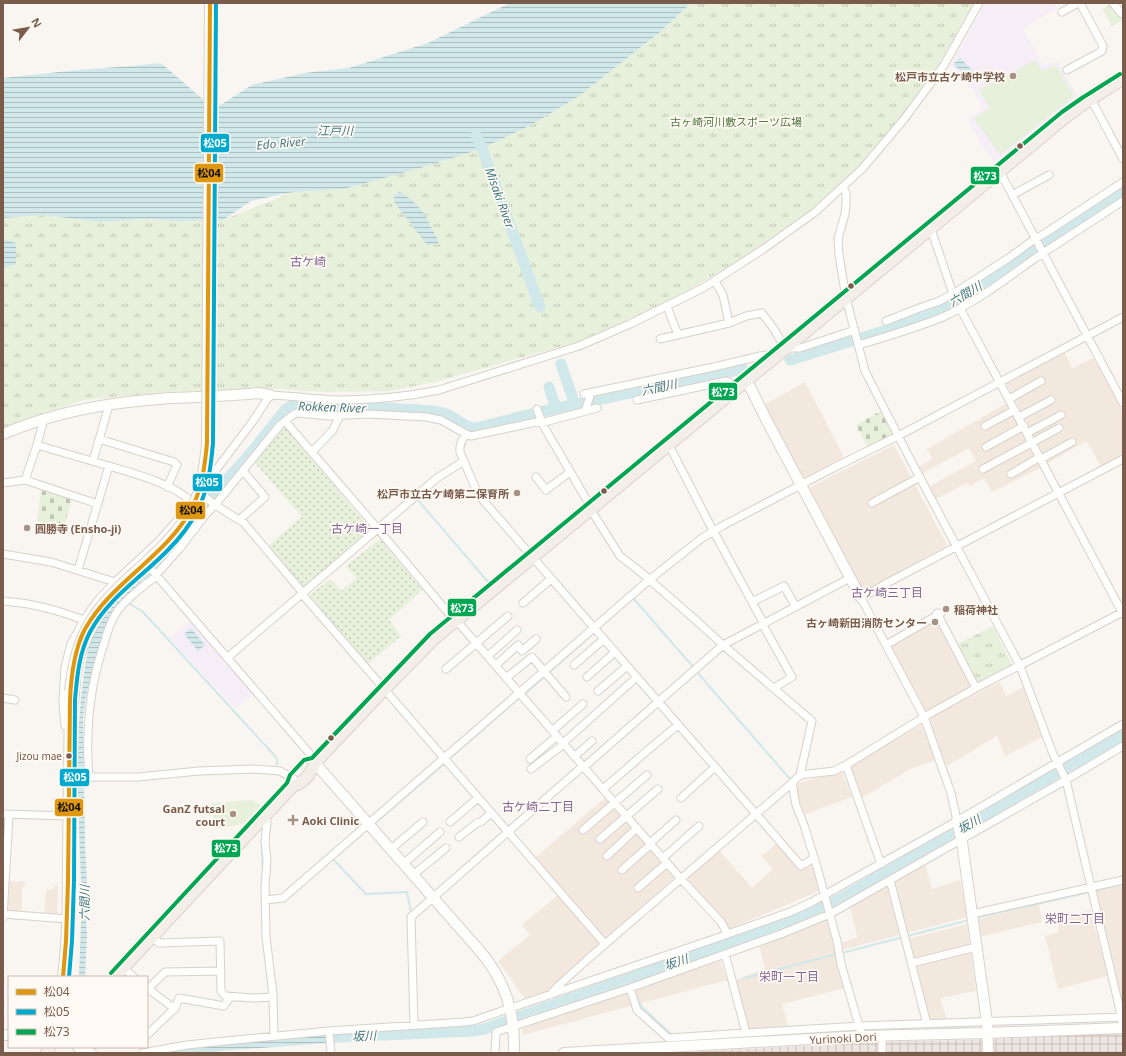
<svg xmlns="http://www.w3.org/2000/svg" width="1126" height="1056" font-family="'Noto Sans','Noto Sans JP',sans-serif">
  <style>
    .residential { fill: #f2e8de }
    .industrial { fill: url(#industrial-grid) }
    .education { fill: #f6eef6 }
    .grass { fill: url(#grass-dots) }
    .cemetery { fill: url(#cemetery-stones) }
    .park { fill: url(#park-tufts) }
    .garden { fill: #e7f0db }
    .water { fill: url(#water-rules) }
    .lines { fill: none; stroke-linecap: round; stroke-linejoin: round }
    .stream { stroke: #d0e8ea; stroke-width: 2 }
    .river { stroke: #d0e8ea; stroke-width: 11 }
    .street-casing { stroke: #d7d1cb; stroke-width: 9 }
    .secondary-casing { stroke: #d9d2cb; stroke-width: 12 }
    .primary-casing { stroke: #dad1cc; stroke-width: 13 }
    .street { stroke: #fefefd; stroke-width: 7 }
    .secondary { stroke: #fefefd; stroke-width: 10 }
    .primary { stroke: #f3eee8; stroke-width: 11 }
    .secondary-bridge-casing { stroke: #d9d2cb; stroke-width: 12; stroke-linecap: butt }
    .secondary-bridge { stroke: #fefefd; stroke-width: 10 }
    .bus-1-casing { stroke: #fffaf3; stroke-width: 7 }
    .bus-2-casing { stroke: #fffaf3; stroke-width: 7 }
    .bus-3-casing { stroke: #fffaf3; stroke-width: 7 }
    .bus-1 { stroke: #de970f; stroke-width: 4 }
    .bus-2 { stroke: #00a9ce; stroke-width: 4 }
    .bus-3 { stroke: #00a651; stroke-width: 4 }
    .poi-dot { fill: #a69286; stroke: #fffaf3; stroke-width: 1.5 }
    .bus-dot { fill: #7a5c4d; stroke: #fffaf3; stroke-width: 1.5 }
    .labels { text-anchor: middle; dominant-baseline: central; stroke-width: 3.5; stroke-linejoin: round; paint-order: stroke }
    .bus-label { font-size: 10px; fill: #7a5c4d; stroke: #fffaf3; text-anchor: end }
    .poi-label { font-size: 11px; font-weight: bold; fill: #7a5c4d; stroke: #fffaf3; text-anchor: end }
    .park-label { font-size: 11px; fill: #537a41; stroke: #fffaf3 }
    .street-label { font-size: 11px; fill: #7a5c4d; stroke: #fffaf3 }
    .water-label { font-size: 12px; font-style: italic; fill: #437c86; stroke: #fffaf3 }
    .neighbourhood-label { font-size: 12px; fill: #846695; stroke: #fffaf3 }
    .line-badge { stroke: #fffaf3; stroke-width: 1.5 }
    .badge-label { font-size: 11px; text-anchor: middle; font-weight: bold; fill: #fff }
    .pale-badge-label { font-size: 11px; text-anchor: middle; font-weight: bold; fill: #111 }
  </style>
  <defs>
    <pattern id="industrial-grid" width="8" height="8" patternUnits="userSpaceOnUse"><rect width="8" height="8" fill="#ede5e0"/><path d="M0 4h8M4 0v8" fill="none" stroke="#c5bdb8"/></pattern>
    <pattern id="grass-dots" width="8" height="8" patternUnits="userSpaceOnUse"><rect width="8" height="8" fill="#e7f0db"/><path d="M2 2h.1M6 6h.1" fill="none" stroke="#c0c6b4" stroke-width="1.8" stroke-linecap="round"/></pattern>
    <pattern id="cemetery-stones" width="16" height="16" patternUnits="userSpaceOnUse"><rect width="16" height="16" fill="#e7f0db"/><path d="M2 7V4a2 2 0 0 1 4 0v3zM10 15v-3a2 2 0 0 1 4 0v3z" fill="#c0c6b4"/></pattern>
    <pattern id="park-tufts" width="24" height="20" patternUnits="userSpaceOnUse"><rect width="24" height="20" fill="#e7f0db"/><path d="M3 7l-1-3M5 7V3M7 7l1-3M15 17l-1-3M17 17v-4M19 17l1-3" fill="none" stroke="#c0c6b4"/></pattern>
    <pattern id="water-rules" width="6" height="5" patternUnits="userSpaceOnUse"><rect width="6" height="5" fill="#d0e8ea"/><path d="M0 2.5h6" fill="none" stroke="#aebfc0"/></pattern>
  </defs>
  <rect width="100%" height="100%" fill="#f9f5f0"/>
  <!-- residential -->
  <path class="residential" d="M 1065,353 L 1072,368 L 1094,358 L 1123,412 L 1123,454 L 1101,466 L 1086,441 L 1048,463 L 1006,383 Z
    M 805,382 L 844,457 L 803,478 L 764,405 Z
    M 1007,403 L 1040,468 L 992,492 L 984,478 L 970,486 L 967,483 L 936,499 L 929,487 L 976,461 L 969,448 L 923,473 L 918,467 L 933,459 L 927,449 Z
    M 894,445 L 947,545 L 864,592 L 808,488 Z
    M 930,623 L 933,627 L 940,624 L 973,686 L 925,712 L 890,646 Z
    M 1000,682 L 1006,696 L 1023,687 L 1042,737 L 1005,756 L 997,736 L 947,766 L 927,719 Z
    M 921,725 L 936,760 L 910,769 L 862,798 L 850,766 Z
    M 842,772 L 852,797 L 805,814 L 797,793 L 798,783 Z
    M 605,798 L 674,878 L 606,939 L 535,858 Z
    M 777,843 L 799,871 L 812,865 L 819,891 L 729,929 L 686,877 L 719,850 L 752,888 L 773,869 L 762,856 Z
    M 925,865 L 932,889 L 960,880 L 967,917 L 907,933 L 893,881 Z
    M 9,881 L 25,882 L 25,887 L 22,887 L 22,915 L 8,913 Z
    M 888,884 L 899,935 L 842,950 L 841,943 L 857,937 L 850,906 Z
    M 54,886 L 58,886 L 57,917 L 44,916 L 46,890 L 49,890 L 54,888 Z
    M 1123,886 L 1123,1004 L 1095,891 Z
    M 558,895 L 600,944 L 541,996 L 525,999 L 498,961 L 530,935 L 522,925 Z
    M 1039,904 L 1042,922 L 979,937 L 975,920 Z
    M 1090,910 L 1108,976 L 1058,989 L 1045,936 L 1059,932 L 1057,919 Z
    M 827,920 L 845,988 L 782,1004 L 788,1026 L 749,1029 L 735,980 L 765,969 L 759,945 Z
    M 967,924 L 976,991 L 940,998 L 947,1020 L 929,1022 L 908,939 Z
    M 720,961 L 727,980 L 523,1035 L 522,1026 Z"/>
  <!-- industrial -->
  <path class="industrial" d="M 1123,1033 L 1123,1053 L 671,1053 L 875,1042 L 965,1040 Z"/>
  <!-- education -->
  <path class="education" d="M 985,3 L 1054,3 L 1056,8 L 1023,29 L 1043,65 L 1057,61 L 1078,96 L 996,164 L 985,150 L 968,120 L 968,118 L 983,109 L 971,86 L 950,65 L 965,40 Z
    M 191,621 L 253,694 L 236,709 L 170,639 Z"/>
  <!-- grass -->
  <path class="grass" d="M 284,426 L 372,531 L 303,588 L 268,546 L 302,517 L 255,463 Z
    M 380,539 L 422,590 L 389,620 L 401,636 L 368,664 L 309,595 L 331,579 L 341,591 L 357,578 L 346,566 Z"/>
  <!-- cemetery -->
  <path class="cemetery" d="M 881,411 L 893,435 L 868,448 L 856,425 Z
    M 41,489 L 72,499 L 62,533 L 37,525 Z"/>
  <!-- park -->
  <path class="park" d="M 691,3 L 974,3 L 940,62 L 890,133 L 855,171 L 819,204 L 800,219 L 756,250 L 682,294 L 591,338 L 435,382 L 389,391 L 325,392 L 261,388 L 167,392 L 84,400 L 44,413 L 3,430 L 3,218 L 43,215 L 101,222 L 145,219 L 179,221 L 223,220 L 293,192 L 344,189 L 424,167 L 471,152 L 489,145 L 531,125 L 579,96 L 660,32 Z
    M 1111,4 L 1123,17 L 1123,20 L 1112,26 L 1103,9 Z
    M 993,626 L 1012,665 L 978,683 L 958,644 Z"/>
  <!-- garden -->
  <path class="garden" d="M 1036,60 L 1042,71 L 1056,65 L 1074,96 L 1000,155 L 974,118 L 990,108 L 979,90 Z
    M 251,800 L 261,805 L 243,824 L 215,829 L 212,803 Z"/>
  <!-- water -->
  <path class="water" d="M 510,3 L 691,3 L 660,32 L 579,96 L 531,125 L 489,145 L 471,152 L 424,167 L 344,189 L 293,192 L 251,201 L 223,220 L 179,221 L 145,219 L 101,222 L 43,215 L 3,218 L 3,78 L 78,70 L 132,66 L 161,63 L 214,109 L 252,85 L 305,73 L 349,68 L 428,43 Z
    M 960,58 L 975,73 L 969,79 L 953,64 Z
    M 400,192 L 412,200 L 423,212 L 439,242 L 434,245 L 427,245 L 394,202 L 394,195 Z
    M 3,239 L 16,243 L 16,264 L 3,268 Z
    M 154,562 L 158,565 L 118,605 L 109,618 L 102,636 L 86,696 L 83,718 L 85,844 L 88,906 L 86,923 L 87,934 L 85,977 L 79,977 C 80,946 82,914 81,883 C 79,821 75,760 81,698 C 84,676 85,654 94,633 C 107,604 132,584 154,562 Z
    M 191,628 L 205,645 L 198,651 L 184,634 Z
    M 353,1031 L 353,1041 L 221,1051 L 209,1053 L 153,1053 L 252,1040 Z"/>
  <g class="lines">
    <!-- stream -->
    <path class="stream" d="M 413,504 L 417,499 L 489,583
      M 128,603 L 142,611 L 275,756 L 277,759 L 277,765
      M 696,671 L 790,779
      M 526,693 L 633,598 L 694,668
      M 449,759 L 519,698
      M 374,824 L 444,764
      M 346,848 L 369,828
      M 262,850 L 263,871
      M 333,859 L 366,894 L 407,892 L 411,912
      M 1094,891 L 1123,884
      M 975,918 L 1090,892
      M 842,953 L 969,920
      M 744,978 L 837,954
      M 627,979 L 631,985
      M 635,995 L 642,1007 L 672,1035
      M 945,1027 L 974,1026"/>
    <!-- river -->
    <path class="river" d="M 476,135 L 483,151 L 540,307
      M 790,360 L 900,326 L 954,302 L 1123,191
      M 561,364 L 575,405
      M 549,387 L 556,409
      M 146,574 L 152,568 L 176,541 L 207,502 L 250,454 L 286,409 L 291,406 L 295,405 L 323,407 L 369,407 L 434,411 L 447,414 L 468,427 L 476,428 L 535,413 L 743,369
      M 339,1037 L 473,1031 L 484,1029 L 776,927 L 838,900 L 1123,735"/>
    <!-- street casing -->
    <g class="street-casing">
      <path id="street" d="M 1113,3 L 1121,13 L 1123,14
        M 1062,12 L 1078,3
        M 1067,70 L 1102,51 L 1103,46 L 1080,3
        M 1091,99 L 1123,159
        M 1000,172 L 1123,403
        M 843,187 L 846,193 L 846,204 L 845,214 L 838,239 L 839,255 L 846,298 L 865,371 L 909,457 L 1020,666 L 1053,754 L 1066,780 L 1118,1002 L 1123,1027
        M 1012,195 L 1049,175
        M 715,281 L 723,295 L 729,323 L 746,316 L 762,313 L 774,329 L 783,345 L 786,348 L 800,348 L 855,330
        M 953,294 L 1010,257 L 1032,241 L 1047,232 L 1123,182
        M 667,306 L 678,335
        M 960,308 L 1123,614
        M 886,321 L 922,307 L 937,302 L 953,294 L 932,232 L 930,229
        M 660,339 L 729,323
        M 859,345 C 887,336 917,328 945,316 C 976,302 1006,279 1034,259 C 1064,239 1094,220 1123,201
        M 584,394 L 714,367 L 760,356 L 779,353
        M 1009,399 L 1041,381
        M 637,400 L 726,381 L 731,383 L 737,389
        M 537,409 L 543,425 L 592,509
        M 585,411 L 591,393
        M 319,415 L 320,399
        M 1019,417 L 1051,400
        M 44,419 L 37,445 L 109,466
        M 285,421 L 378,529 L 455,621
        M 541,423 L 597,408
        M 985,426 L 1015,410
        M 1027,433 L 1061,415
        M 466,434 C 462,440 459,445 460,452 L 475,487 L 482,499 L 689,737 L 756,814
        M 99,439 L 174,462 L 177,465 L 167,487
        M 669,445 L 708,521 L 764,624
        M 986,447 L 1024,426
        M 312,452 L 333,430 L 340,415
        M 1041,459 L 1072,442
        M 93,461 L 109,405
        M 983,469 L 1059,428
        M 1011,474 L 1040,457
        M 536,477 L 546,490 L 570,472
        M 25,480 L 37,445
        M 3,483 L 25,480 L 92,502 L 97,506
        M 200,491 L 253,421 L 270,395 C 292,396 315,399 337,400 C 371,400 406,397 439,390 L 579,346 L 630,324 L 703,288 L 762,250 L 814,213 L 862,169 L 905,118 L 944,65 L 979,3
        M 199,492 L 215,505 L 280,425 L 294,414 L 297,413 L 329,416 L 367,414 L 426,417 L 441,420 L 466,434 L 471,436 L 541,421
        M 872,503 L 920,477
        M 591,510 L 620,556 L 643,574 L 699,623 L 723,645
        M 239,520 L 265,497 L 243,471
        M 3,554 L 51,562 L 115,582
        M 143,560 L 156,575 L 316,761
        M 78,570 L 109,466 C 135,474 172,483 192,502
        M 156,575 L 180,548 L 206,514 L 215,505 L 244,523 L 303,593
        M 302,594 L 605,944
        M 3,601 C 31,603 58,610 84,620
        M 752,602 L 784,586 L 796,607
        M 523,603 L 551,579
        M 937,613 L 976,688
        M 456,620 L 681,879 L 721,922 L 727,933
        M 763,625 L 792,677 L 774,688
        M 723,645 L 812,721 L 800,775
        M 886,645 L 941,613
        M 488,656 L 517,630
        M 227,658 L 437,478 L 464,461
        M 496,665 L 518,645 L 522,651 L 536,639
        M 574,665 L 604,639
        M 446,669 L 508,616
        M 587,677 L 615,652
        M 506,678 L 532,657 L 566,697
        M 598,691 L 627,666
        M 3,698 L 15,700
        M 74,710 C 76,690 76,669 83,650 C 87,639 92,629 98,619
        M 65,726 L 63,703 L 65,667 L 71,644 L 84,620 L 98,600 L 115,582 L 160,540 L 187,509
        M 552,731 L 583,704
        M 563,743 L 637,677
        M 642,755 L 678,725
        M 575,756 L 592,741
        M 530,759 L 557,736
        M 846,765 L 881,864
        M 584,767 L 723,645 L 850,578
        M 531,769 L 564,744
        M 68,777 L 138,777 L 199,771 L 253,769 L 280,771 L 294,779
        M 89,777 C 88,763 87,748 88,734 C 89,703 94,673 104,644 C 107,632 111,620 118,610 C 126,600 146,583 157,576
        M 603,789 L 639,758
        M 681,798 L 715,767
        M 3,814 L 68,816
        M 756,814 L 801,866 L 814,858
        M 263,818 L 267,822 L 265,842 L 267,861 L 265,886 L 266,937 L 273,994 L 274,1036
        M 957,821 L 951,793 L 924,717 L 861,598 L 887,583 L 1123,459
        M 450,822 L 478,798
        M 583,830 L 647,775
        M 459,837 L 477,823 L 481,822 L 491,813
        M 600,839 L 658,789
        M 650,843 L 676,820
        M 391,849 L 423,822
        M 607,856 L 637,828
        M 663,858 L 699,826
        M 403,864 L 440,832
        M 622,870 L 651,844
        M 413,875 L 446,848
        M 890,880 L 927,1024
        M 638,888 L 667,863
        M 265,900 L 283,898 L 649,580 L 702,538 L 724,525 L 833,468 L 898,436 L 1123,317
        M 3,914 L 67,919
        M 972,914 L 1123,880
        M 3,918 L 9,815
        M 152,937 L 159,943 L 220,941 L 221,991 L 225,996 L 254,998 L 273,997
        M 725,954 L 746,1033 L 860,1026
        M 912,963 L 976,947
        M 123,968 L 134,977
        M 147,988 L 175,1009 L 179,998 L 224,1006 L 230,997
        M 630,988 L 637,1010 L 668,1038 L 746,1033
        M 147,990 L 165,972 L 221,971
        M 550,995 L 557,987 L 589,958 L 792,783
        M 414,1025 L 411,917 L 583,766
        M 860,1026 L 1123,1017
        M 329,1031 L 331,1053
        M 147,1035 L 174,1009
        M 862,1036 L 841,964 L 837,941 L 817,867 L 804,825 L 796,805 L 792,783 L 800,775 L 834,771 L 846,765 L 924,717 L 976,688 L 1123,612
        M 142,1053 L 187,1045 L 225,1041 L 329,1031 L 464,1022 L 473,1021 L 493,1014 L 711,940 L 790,912 L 812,902 L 957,821 L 1123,724
        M 495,1053 L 496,1032 L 630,988 L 725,954 L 781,934 L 830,914 L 1066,780 L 1123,746
        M 882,1053 L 882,1036"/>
    </g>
    <!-- secondary casing -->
    <g class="secondary-casing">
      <path id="secondary" d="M 747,381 L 766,419 L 861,598
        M 3,434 C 57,411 111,402 170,398 C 199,397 229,396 258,393 L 270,395
        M 315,763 L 479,950 C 506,981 515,1013 514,1053
        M 957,821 L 962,842 L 987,1022 L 988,1053
        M 63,977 C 68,938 68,898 68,858 C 69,802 69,747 70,691
        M 3,1035 L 9,1035
        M 78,1047 L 91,1053
        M 564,1053 L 862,1036 L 987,1033 L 1123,1028"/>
    </g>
    <!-- primary casing -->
    <g class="primary-casing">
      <path id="primary" d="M 115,977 L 293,786 C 304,783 311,773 315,763 L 384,690 L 434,639 L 1066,117 L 1085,103 L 1123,79
        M 46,1053 L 50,1047"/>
    </g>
    <!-- street -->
    <use href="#street" class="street"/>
    <!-- secondary -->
    <use href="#secondary" class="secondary"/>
    <!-- primary -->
    <use href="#primary" class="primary"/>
    <!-- secondary-bridge casing -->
    <g class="secondary-bridge-casing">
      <path id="secondary-bridge" d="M 70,691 C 76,627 99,604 144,564 C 162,547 180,530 192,508 C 202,488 205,465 207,443 L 210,3"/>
    </g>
    <!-- secondary-bridge -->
    <use href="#secondary-bridge" class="secondary-bridge"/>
    <!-- bus-1 casing -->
    <g class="bus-1-casing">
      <path id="bus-1" d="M 63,977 L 66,941 L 68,881 L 70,700 C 71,676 74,650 85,629 C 112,581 166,557 192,508 C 202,488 205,465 207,443 L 210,3"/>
    </g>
    <!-- bus-2 casing -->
    <g class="bus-2-casing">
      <path id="bus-2" d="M 69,977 L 72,941 L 74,881 L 75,700 C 77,677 79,653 90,632 C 108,598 142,577 168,550 C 179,539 190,525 197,511 C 208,491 211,466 213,443 L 216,3"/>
    </g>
    <!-- bus-3 casing -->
    <g class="bus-3-casing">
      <path id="bus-3" d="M 111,973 L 287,783 L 290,775 L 304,760 L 312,758 L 430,634 L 1062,112 L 1082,98 L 1120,74"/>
    </g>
    <!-- bus-1 -->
    <use href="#bus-1" class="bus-1"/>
    <!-- bus-2 -->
    <use href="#bus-2" class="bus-2"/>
    <!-- bus-3 -->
    <use href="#bus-3" class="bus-3"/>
  </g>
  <!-- markers -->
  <g class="poi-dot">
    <circle cx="1013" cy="76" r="4"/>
    <circle cx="517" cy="493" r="4"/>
    <circle cx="27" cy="528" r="4"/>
    <circle cx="946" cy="609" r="4"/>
    <circle cx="935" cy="622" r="4"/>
    <circle cx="233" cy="814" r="4"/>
    <path d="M291 814h4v4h4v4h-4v4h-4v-4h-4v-4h4z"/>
  </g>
  <g class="bus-dot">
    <circle cx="1020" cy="146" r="3.5"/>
    <circle cx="851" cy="286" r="3.5"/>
    <circle cx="604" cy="491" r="3.5"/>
    <circle cx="331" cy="738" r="3.5"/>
    <circle cx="69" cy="756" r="3.5"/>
  </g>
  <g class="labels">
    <!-- bus labels -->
    <g class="bus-label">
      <text x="62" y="756">Jizou mae</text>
    </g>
    <!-- poi labels -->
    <g class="poi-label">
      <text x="1005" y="76">松戸市立古ケ崎中学校</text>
      <text x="509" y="493">松戸市立古ケ崎第二保育所</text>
      <text x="35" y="528" text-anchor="start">圓勝寺 (Ensho-ji)</text>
      <text x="954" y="609" text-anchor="start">稲荷神社</text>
      <text x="927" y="622">古ヶ崎新田消防センター</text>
      <text x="225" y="808">GanZ futsal<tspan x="225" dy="13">court</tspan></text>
      <text x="302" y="820" text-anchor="start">Aoki Clinic</text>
    </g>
    <!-- park labels -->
    <g class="park-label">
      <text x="736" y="121">古ヶ崎河川敷スポーツ広場</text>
    </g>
    <!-- street labels -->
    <g class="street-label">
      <text transform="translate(843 1038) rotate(-3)">Yurinoki Dori</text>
    </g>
    <!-- water labels -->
    <g class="water-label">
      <text x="335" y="130">江戸川</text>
      <text transform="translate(281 143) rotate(-5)">Edo River</text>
      <text transform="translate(500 198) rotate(70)">Misaki River</text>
      <text transform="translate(965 294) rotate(-31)">六間川</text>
      <text transform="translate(659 387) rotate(-12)">六間川</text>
      <text transform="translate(332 407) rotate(2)">Rokken River</text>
      <text transform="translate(969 824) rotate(-30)">坂川</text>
      <text transform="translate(84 903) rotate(-90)">六間川</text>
      <text transform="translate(676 962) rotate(-19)">坂川</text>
      <text transform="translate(364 1036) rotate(-3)">坂川</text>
    </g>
    <!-- neighbourhood labels -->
    <g class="neighbourhood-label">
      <text x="308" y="261">古ケ崎</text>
      <text x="367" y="528">古ケ崎一丁目</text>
      <text x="887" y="592">古ケ崎三丁目</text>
      <text x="538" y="806">古ケ崎二丁目</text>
      <text x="1075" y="918">栄町二丁目</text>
      <text x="789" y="976">栄町一丁目</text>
    </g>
  </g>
  <g class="line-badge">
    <rect x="200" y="133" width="30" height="20" rx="4" fill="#00a9ce"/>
    <rect x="194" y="163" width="30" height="20" rx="4" fill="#de970f"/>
    <rect x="970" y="166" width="30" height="19" rx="4" fill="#00a651"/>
    <rect x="708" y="382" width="30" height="19" rx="4" fill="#00a651"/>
    <rect x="192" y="473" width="31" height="19" rx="4" fill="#00a9ce"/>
    <rect x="175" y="501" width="31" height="19" rx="4" fill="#de970f"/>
    <rect x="447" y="598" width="30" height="19" rx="4" fill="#00a651"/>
    <rect x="59" y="768" width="31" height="19" rx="4" fill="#00a9ce"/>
    <rect x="54" y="798" width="30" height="19" rx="4" fill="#de970f"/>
    <rect x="211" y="839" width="30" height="19" rx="4" fill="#00a651"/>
  </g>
  <g class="badge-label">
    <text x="215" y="147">松05</text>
    <text x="985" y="180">松73</text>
    <text x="723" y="396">松73</text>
    <text x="207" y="486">松05</text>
    <text x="462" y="612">松73</text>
    <text x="75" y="781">松05</text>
    <text x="226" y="852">松73</text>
  </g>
  <g class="pale-badge-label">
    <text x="209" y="177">松04</text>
    <text x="191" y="514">松04</text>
    <text x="69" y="811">松04</text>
  </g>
  <!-- border -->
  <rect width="1126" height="1056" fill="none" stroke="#7a5c4d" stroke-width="8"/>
  <!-- legend -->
  <rect x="8" y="976" width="140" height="72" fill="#fffaf3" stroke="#cabbb1"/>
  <rect x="16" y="989" width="20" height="6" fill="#de970f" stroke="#cabbb1"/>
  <text x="44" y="996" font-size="12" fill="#7a5c4d">松04</text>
  <rect x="16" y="1009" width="20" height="6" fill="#00a9ce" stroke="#cabbb1"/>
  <text x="44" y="1016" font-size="12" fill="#7a5c4d">松05</text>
  <rect x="16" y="1029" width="20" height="6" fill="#00a651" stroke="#cabbb1"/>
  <text x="44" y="1036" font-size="12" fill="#7a5c4d">松73</text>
  <!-- north arrow -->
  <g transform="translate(28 28) rotate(59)" stroke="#fffaf3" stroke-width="3" paint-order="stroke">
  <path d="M0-3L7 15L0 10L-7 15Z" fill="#7a5c4d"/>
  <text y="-6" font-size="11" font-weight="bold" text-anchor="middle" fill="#7a5c4d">N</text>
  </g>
</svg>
